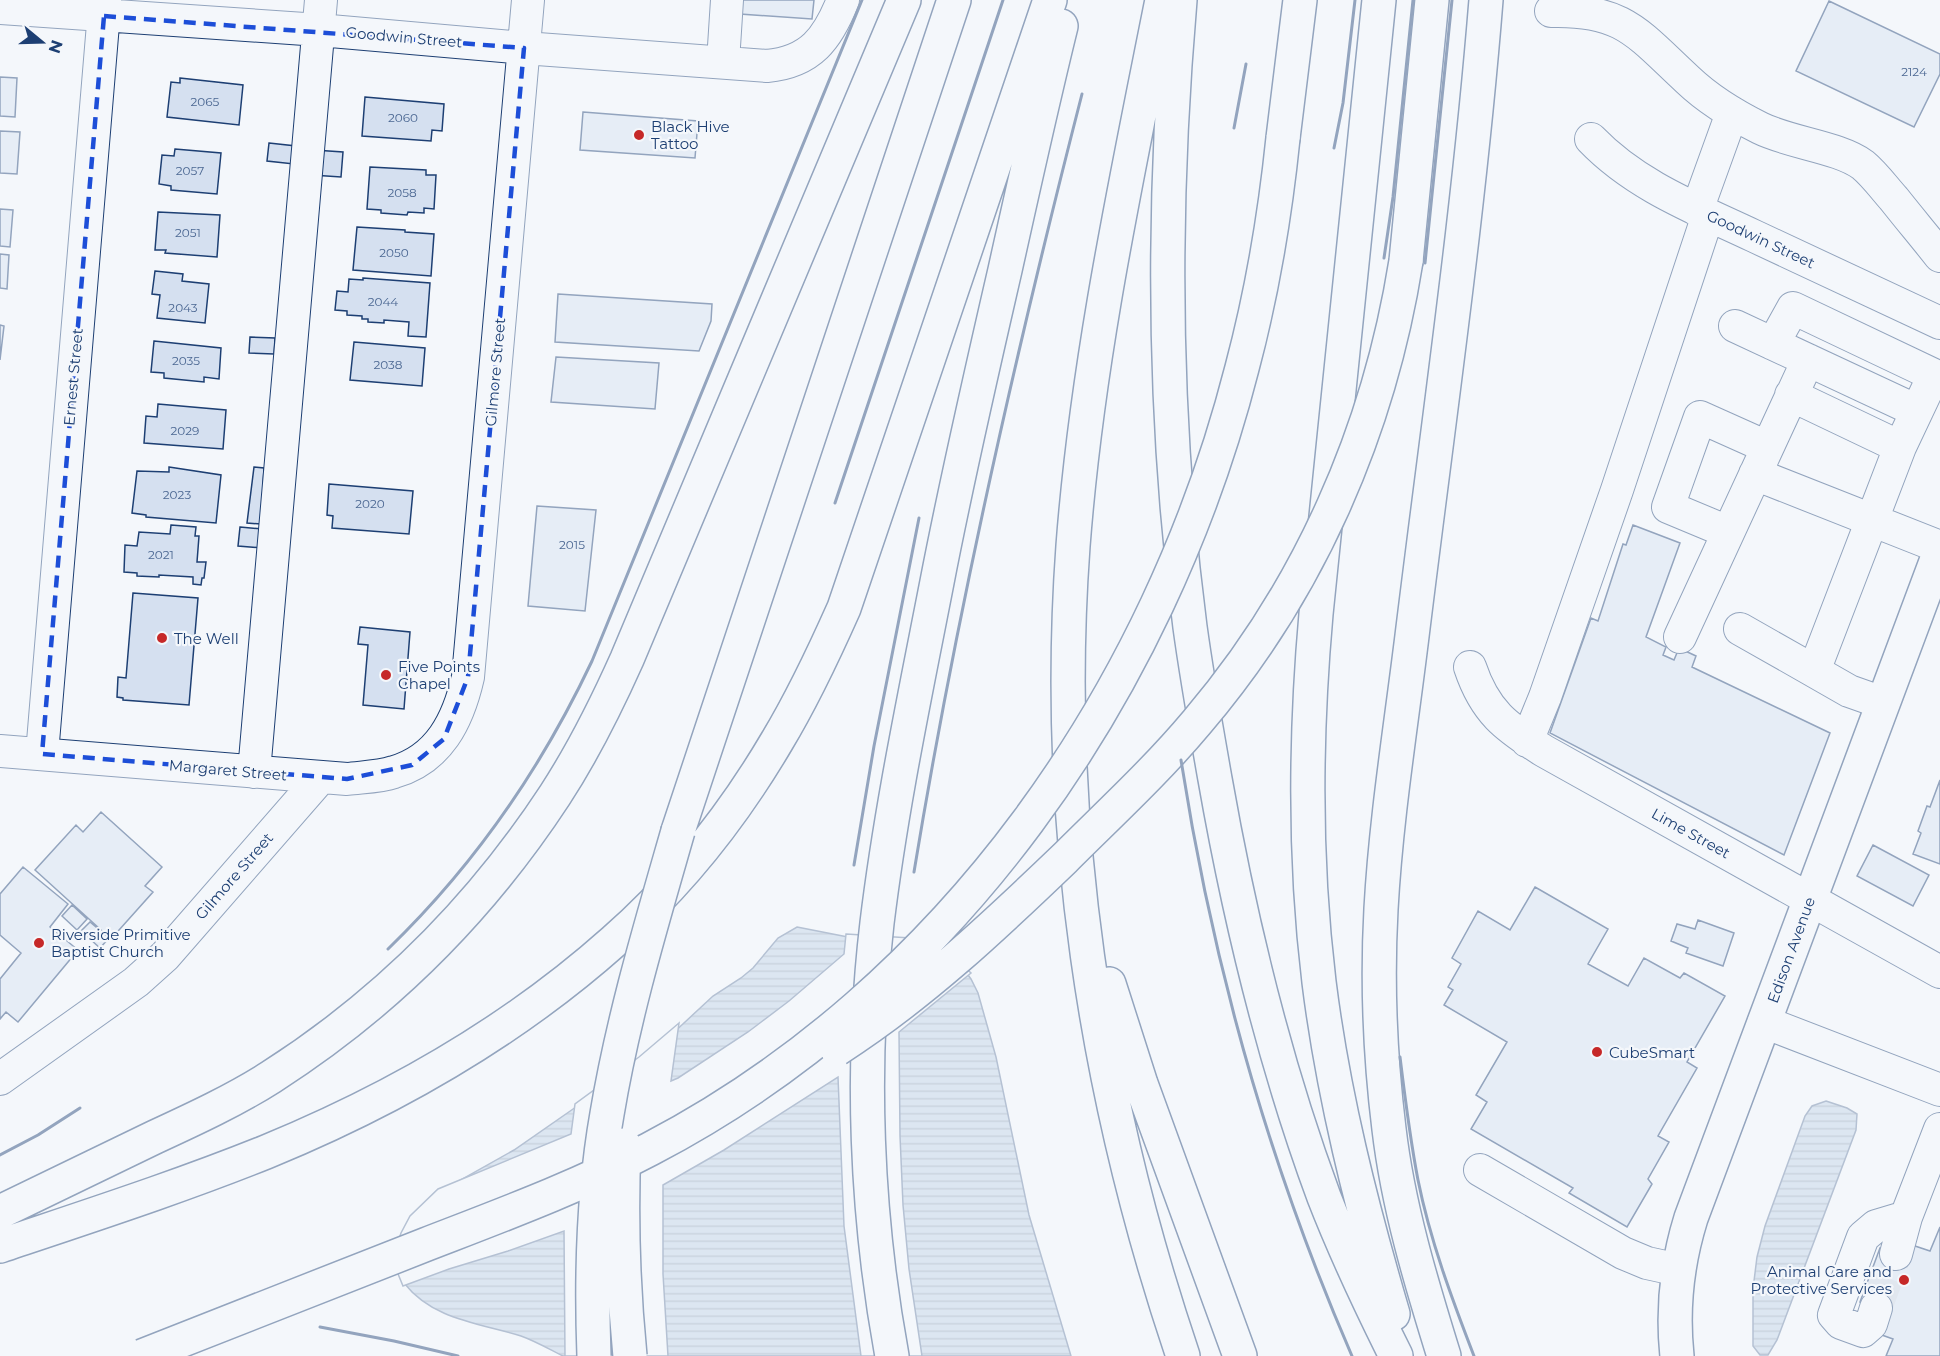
<svg xmlns="http://www.w3.org/2000/svg" width="1940" height="1356" font-family="Montserrat,sans-serif">
  <style>
    .water { fill: url(#water-rules); stroke: #687fa3; stroke-width: 1.5 }
    .pier { fill: #f4f7fb; stroke: #687fa3; stroke-width: 1.5 }
    .building { fill: #d5e0f0; stroke: #1d3f73; stroke-width: 1.5 }
    .lines { fill: none; stroke-linecap: round; stroke-linejoin: round }
    .minor-tunnel { stroke: #c9d2e0; stroke-width: 32; stroke-dasharray: 32 16; stroke-linecap: butt }
    .minor-casing { stroke: #1d3f73; stroke-width: 34 }
    .major-casing { stroke: #1d3f73; stroke-width: 36 }
    .highway-casing { stroke: #1d3f73; stroke-width: 36 }
    .minor { stroke: #f4f7fb; stroke-width: 32 }
    .major { stroke: #f4f7fb; stroke-width: 33 }
    .highway { stroke: #f4f7fb; stroke-width: 33 }
    .highway-bridge-casing { stroke: #1d3f73; stroke-width: 36; stroke-linecap: butt }
    .highway-bridge { stroke: #f4f7fb; stroke-width: 33 }
    .wall { stroke: #1d3f73; stroke-width: 3 }
    .marked { fill: none; stroke: #1d4ed8; stroke-width: 4.5; stroke-dasharray: 12 8; stroke-linejoin: round }
    .poi-dot { fill: #c62828; stroke: #f4f7fb; stroke-width: 2 }
    .labels { text-anchor: middle; dominant-baseline: central; stroke-width: 4.5; stroke-linejoin: round; paint-order: stroke }
    .number-label { font-size: 12px; fill: #4b6792 }
    .street-label { font-size: 15px; fill: #1d3f73; stroke: #f4f7fb }
    .poi-label { font-size: 15px; fill: #1d3f73; stroke: #f4f7fb; text-anchor: start }
  </style>
  <defs>
    <pattern id="water-rules" width="6" height="5" patternUnits="userSpaceOnUse" patternTransform="scale(1.5)"><rect width="6" height="5" fill="#bed0e5"/><path d="M0 2.5h6" fill="none" stroke="#9aaabe"/></pattern>
  </defs>
  <rect width="100%" height="100%" fill="#f4f7fb"/>
  <!-- water -->
  <path class="water" d="M 797,927 L 853,938 L 962,967 L 971,979 L 978,993 L 996,1057 L 1029,1215 L 1071,1356 L 563,1356 C 549,1349 535,1341 521,1336 C 479,1323 433,1320 404,1283 L 441,1191 L 514,1150 L 586,1100 L 670,1036 L 713,996 L 741,978 L 753,968 L 778,938 Z
    M 1826,1101 L 1847,1108 L 1857,1114 L 1856,1130 L 1777,1340 L 1768,1355 L 1760,1355 L 1753,1346 L 1753,1289 L 1757,1257 L 1765,1226 L 1805,1116 L 1812,1106 Z"/>
  <!-- pier -->
  <path class="pier" d="M 846,934 L 911,938 L 931,943 L 949,953 L 971,973 L 899,1032 L 900,1136 L 903,1205 L 909,1269 L 922,1356 L 861,1356 L 844,1226 L 838,1077 L 724,1150 L 663,1185 L 663,1274 L 668,1356 L 565,1356 L 564,1231 L 508,1251 L 449,1269 L 403,1286 L 396,1269 L 395,1251 L 401,1233 L 410,1216 L 438,1189 L 571,1134 L 575,1104 L 639,1057 L 679,1023 L 671,1081 L 678,1078 L 748,1032 L 789,1001 L 844,954 Z"/>
  <!-- building -->
  <path class="building" d="M 741,0 L 814,0 L 812,19 L 740,14 Z
    M 1829,1 L 1940,54 L 1940,74 L 1914,127 L 1796,71 Z
    M 0,77 L 17,78 L 15,117 L 0,116 Z
    M 180,78 L 243,85 L 239,125 L 167,117 L 171,82 L 180,83 Z
    M 365,97 L 444,104 L 442,131 L 432,130 L 431,141 L 362,136 Z
    M 583,112 L 698,121 L 695,158 L 580,150 Z
    M 0,131 L 20,132 L 17,174 L 0,173 Z
    M 269,143 L 296,146 L 294,164 L 267,161 Z
    M 175,149 L 221,153 L 217,194 L 171,190 L 171,186 L 159,184 L 162,155 L 174,156 Z
    M 314,150 L 343,152 L 341,177 L 312,175 Z
    M 370,167 L 426,170 L 426,175 L 436,175 L 434,209 L 424,208 L 424,213 L 408,212 L 407,215 L 381,213 L 381,210 L 367,209 Z
    M 0,209 L 13,210 L 10,247 L 0,246 Z
    M 158,212 L 220,215 L 217,257 L 165,253 L 166,250 L 155,250 Z
    M 357,227 L 405,230 L 405,232 L 434,234 L 431,276 L 353,270 Z
    M 0,254 L 9,255 L 7,289 L 0,288 Z
    M 155,271 L 183,274 L 182,281 L 209,284 L 205,323 L 157,318 L 160,295 L 152,294 Z
    M 363,278 L 430,283 L 426,337 L 408,336 L 409,322 L 384,320 L 384,323 L 368,322 L 368,319 L 362,319 L 362,316 L 347,315 L 347,311 L 335,310 L 337,291 L 348,292 L 349,279 L 363,280 Z
    M 558,294 L 712,304 L 711,321 L 699,351 L 555,342 Z
    M 0,325 L 4,326 L 0,360 Z
    M 250,337 L 275,338 L 274,354 L 249,353 Z
    M 154,341 L 221,348 L 219,379 L 204,377 L 204,382 L 164,378 L 164,373 L 151,372 Z
    M 354,342 L 425,348 L 422,386 L 350,380 Z
    M 556,357 L 659,363 L 655,409 L 551,402 Z
    M 158,404 L 226,410 L 223,449 L 144,443 L 146,416 L 157,417 Z
    M 169,467 L 221,475 L 216,523 L 146,517 L 146,515 L 132,513 L 137,471 L 169,472 Z
    M 254,467 L 264,468 L 261,524 L 247,523 Z
    M 329,484 L 413,491 L 409,534 L 332,528 L 333,516 L 327,515 Z
    M 537,506 L 596,510 L 585,611 L 528,606 Z
    M 171,525 L 196,527 L 195,536 L 199,536 L 197,562 L 206,562 L 204,578 L 202,578 L 201,585 L 193,584 L 193,577 L 159,575 L 159,577 L 137,576 L 137,573 L 124,572 L 125,545 L 137,546 L 139,532 L 170,534 Z
    M 1633,525 L 1680,543 L 1646,637 L 1666,647 L 1663,655 L 1674,660 L 1679,648 L 1696,656 L 1692,667 L 1830,733 L 1784,855 L 1550,733 L 1591,618 L 1598,621 L 1623,544 L 1626,545 Z
    M 240,527 L 263,529 L 262,548 L 238,546 Z
    M 133,593 L 198,598 L 189,705 L 123,700 L 123,698 L 117,697 L 118,677 L 126,678 Z
    M 360,627 L 410,632 L 404,709 L 363,705 L 368,645 L 358,644 Z
    M 1940,780 L 1940,864 L 1913,854 L 1921,833 L 1918,831 L 1927,806 L 1930,807 Z
    M 101,812 L 162,867 L 145,886 L 153,892 L 111,939 L 35,870 L 76,825 L 83,832 Z
    M 1873,845 L 1929,875 L 1913,906 L 1857,876 Z
    M 23,867 L 68,904 L 50,927 L 78,950 L 18,1022 L 6,1012 L 0,1019 L 0,979 L 21,953 L 0,935 L 0,894 Z
    M 1535,887 L 1608,929 L 1588,964 L 1628,986 L 1644,958 L 1680,978 L 1684,973 L 1725,996 L 1687,1062 L 1697,1068 L 1658,1136 L 1669,1142 L 1648,1179 L 1652,1184 L 1627,1227 L 1569,1193 L 1573,1188 L 1471,1129 L 1487,1102 L 1476,1095 L 1507,1042 L 1444,1005 L 1453,990 L 1448,987 L 1461,964 L 1452,958 L 1478,911 L 1510,930 Z
    M 72,905 L 87,919 L 77,930 L 62,916 Z
    M 1698,920 L 1734,933 L 1723,966 L 1686,953 L 1688,948 L 1671,941 L 1677,924 L 1695,929 Z
    M 90,922 L 109,938 L 100,948 L 81,931 Z
    M 1940,1227 L 1940,1356 L 1886,1356 L 1893,1339 L 1879,1334 L 1888,1312 L 1860,1302 L 1880,1248 L 1907,1258 L 1912,1245 L 1930,1251 Z"/>
  <g class="lines">
    <!-- minor-tunnel -->
    <path class="minor-tunnel" d="M 1876,1308 L 1896,1254"/>
    <!-- minor casing -->
    <g class="minor-casing">
      <path id="minor" d="M 0,8 L 319,30 L 524,48 L 767,66 C 811,62 828,38 843,0
        M 1551,11 C 1624,9 1638,34 1688,80 C 1709,100 1734,115 1760,128 C 1790,143 1839,147 1863,165 C 1875,175 1884,188 1894,199 C 1909,218 1925,237 1940,256
        M 723,62 L 727,0
        M 1591,139 C 1636,186 1697,209 1754,236 C 1816,265 1878,294 1940,323
        M 1697,210 L 1732,113
        M 1735,326 L 1917,411
        M 1773,344 L 1793,308 L 1934,375 L 1900,447 L 1814,671 L 1849,691 L 1883,703
        M 1791,395 L 1900,447
        M 1755,474 L 1940,547
        M 1728,532 L 1668,507 L 1700,417 L 1767,447
        M 1740,629 L 1814,671
        M 1680,637 L 1808,360
        M 1470,667 C 1485,712 1506,727 1544,751 L 1940,972
        M 1527,741 L 1545,697 L 1617,490 L 1708,215
        M 0,751 L 347,779 C 362,777 379,777 394,772 C 439,759 458,721 468,677 L 528,0
        M 42,754 L 105,0
        M 254,772 L 321,0
        M 1764,1022 L 1940,1090
        M 0,1079 L 136,982 L 165,956 L 321,777
        M 1480,1170 L 1623,1253 L 1647,1263 L 1679,1270
        M 1896,1254 L 1906,1217
        M 1876,1308 L 1871,1324 L 1863,1331 L 1841,1323 L 1834,1315 L 1863,1237 L 1876,1226 L 1906,1217 L 1940,1129"/>
    </g>
    <!-- major casing -->
    <g class="major-casing">
      <path id="major" d="M 1677,1356 C 1672,1309 1677,1263 1691,1218 L 1940,551"/>
    </g>
    <!-- highway casing -->
    <g class="highway-casing">
      <path id="highway" d="M 1162,0 C 1126,181 1087,362 1073,546 C 1053,820 1095,1096 1183,1356
        M 1180,0 C 1162,207 1163,421 1190,627 C 1197,678 1206,728 1215,779 C 1240,921 1274,1062 1324,1197 C 1345,1251 1370,1304 1396,1356
        M 1379,0 L 1316,614 C 1305,737 1304,859 1319,982 C 1333,1094 1361,1205 1393,1314
        M 1283,138 L 1300,0
        M 1406,261 L 1432,0
        M 678,831 L 954,0
        M 1109,984 L 1141,1084 L 1240,1356
        M 0,1212 C 52,1187 103,1162 155,1137 C 194,1119 235,1100 271,1077 C 385,1004 481,908 555,795 C 583,752 606,706 627,659 L 904,0
        M 0,1246 C 89,1216 179,1187 266,1152 C 390,1101 513,1031 614,941 C 678,885 734,814 777,741 C 803,698 824,653 844,608 L 1050,0
        M 892,1356 C 866,1215 860,1066 877,923 C 891,808 915,695 937,582 C 957,478 981,374 1005,270 C 1023,189 1041,107 1061,26
        M 1444,1356 C 1421,1282 1398,1206 1389,1129 C 1380,1056 1377,982 1381,909 C 1386,818 1401,726 1412,636 C 1438,424 1469,212 1486,0"/>
    </g>
    <!-- minor -->
    <use href="#minor" class="minor"/>
    <!-- major -->
    <use href="#major" class="major"/>
    <!-- highway -->
    <use href="#highway" class="highway"/>
    <!-- highway-bridge casing -->
    <g class="highway-bridge-casing">
      <path id="highway-bridge" d="M 837,1049 C 921,995 992,928 1064,859 C 1109,814 1156,771 1197,722 C 1309,591 1379,431 1406,261
        M 624,1145 C 621,1216 623,1286 630,1356
        M 142,1356 C 237,1319 332,1282 427,1244 C 502,1215 578,1187 650,1149 C 951,992 1159,693 1242,368 C 1262,293 1275,216 1283,138
        M 594,1356 C 591,1276 593,1193 607,1114 C 623,1018 651,925 678,831"/>
    </g>
    <!-- highway-bridge -->
    <use href="#highway-bridge" class="highway-bridge"/>
    <!-- wall -->
    <path class="wall" d="M 1234,128 L 1246,64
      M 1334,148 L 1343,103 L 1355,0
      M 1384,258 L 1393,197 L 1413,0
      M 1425,263 L 1452,0
      M 835,503 L 1003,0
      M 1181,760 C 1213,966 1269,1165 1352,1356
      M 854,865 L 874,746 L 919,518
      M 914,872 C 957,610 1016,351 1082,94
      M 388,949 C 474,866 541,769 592,661 L 862,0
      M 1400,1057 C 1405,1098 1410,1139 1418,1180 C 1430,1240 1452,1299 1474,1356
      M 0,1155 L 38,1135 L 80,1108
      M 320,1327 L 394,1341 L 458,1356"/>
  </g>
  <!-- marked area -->
  <path d="M0 0H1940V1356H0ZM 104,16 L 524,48 L 468,677 L 444,739 L 412,765 L 347,779 L 42,754 Z" fill="#f4f7fb" fill-opacity=".55" fill-rule="evenodd"/>
  <path class="marked" d="M 104,16 L 524,48 L 468,677 L 444,739 L 412,765 L 347,779 L 42,754 Z"/>
  <!-- markers -->
  <g class="poi-dot">
    <circle cx="639" cy="135" r="6"/>
    <circle cx="162" cy="638" r="6"/>
    <circle cx="386" cy="675" r="6"/>
    <circle cx="39" cy="943" r="6"/>
    <circle cx="1597" cy="1052" r="6"/>
    <circle cx="1904" cy="1280" r="6"/>
  </g>
  <g class="labels">
    <!-- number labels -->
    <g class="number-label">
      <text x="1914" y="71">2124</text>
      <text x="205" y="101">2065</text>
      <text x="403" y="117">2060</text>
      <text x="190" y="170">2057</text>
      <text x="402" y="192">2058</text>
      <text x="188" y="232">2051</text>
      <text x="394" y="252">2050</text>
      <text x="383" y="301">2044</text>
      <text x="183" y="307">2043</text>
      <text x="186" y="360">2035</text>
      <text x="388" y="364">2038</text>
      <text x="185" y="430">2029</text>
      <text x="177" y="494">2023</text>
      <text x="370" y="503">2020</text>
      <text x="572" y="544">2015</text>
      <text x="161" y="554">2021</text>
    </g>
    <!-- street labels -->
    <g class="street-label">
      <text transform="translate(404 37) rotate(5)">Goodwin Street</text>
      <text transform="translate(1761 239) rotate(25)">Goodwin Street</text>
      <text transform="translate(495 372) rotate(-85)">Gilmore Street</text>
      <text transform="translate(73 377) rotate(-85)">Ernest Street</text>
      <text transform="translate(228 770) rotate(5)">Margaret Street</text>
      <text transform="translate(1691 833) rotate(29)">Lime Street</text>
      <text transform="translate(234 876) rotate(-49)">Gilmore Street</text>
      <text transform="translate(1791 950) rotate(-70)">Edison Avenue</text>
    </g>
    <!-- poi labels -->
    <g class="poi-label">
      <text x="651" y="126">Black Hive<tspan x="651" dy="17">Tattoo</tspan></text>
      <text x="174" y="638">The Well</text>
      <text x="398" y="666">Five Points<tspan x="398" dy="17">Chapel</tspan></text>
      <text x="51" y="934">Riverside Primitive<tspan x="51" dy="17">Baptist Church</tspan></text>
      <text x="1609" y="1052">CubeSmart</text>
      <text x="1892" y="1271" text-anchor="end">Animal Care and<tspan x="1892" dy="17">Protective Services</tspan></text>
    </g>
  </g>
  <!-- north arrow -->
  <g transform="translate(42 42) rotate(109)" stroke="#f4f7fb" stroke-width="4.5" paint-order="stroke">
  <path d="M0-4.5L10 22L0 15L-10 22Z" fill="#1d3f73"/>
  <text y="-9" font-size="16" font-weight="bold" text-anchor="middle" fill="#1d3f73">N</text>
  </g>
</svg>
